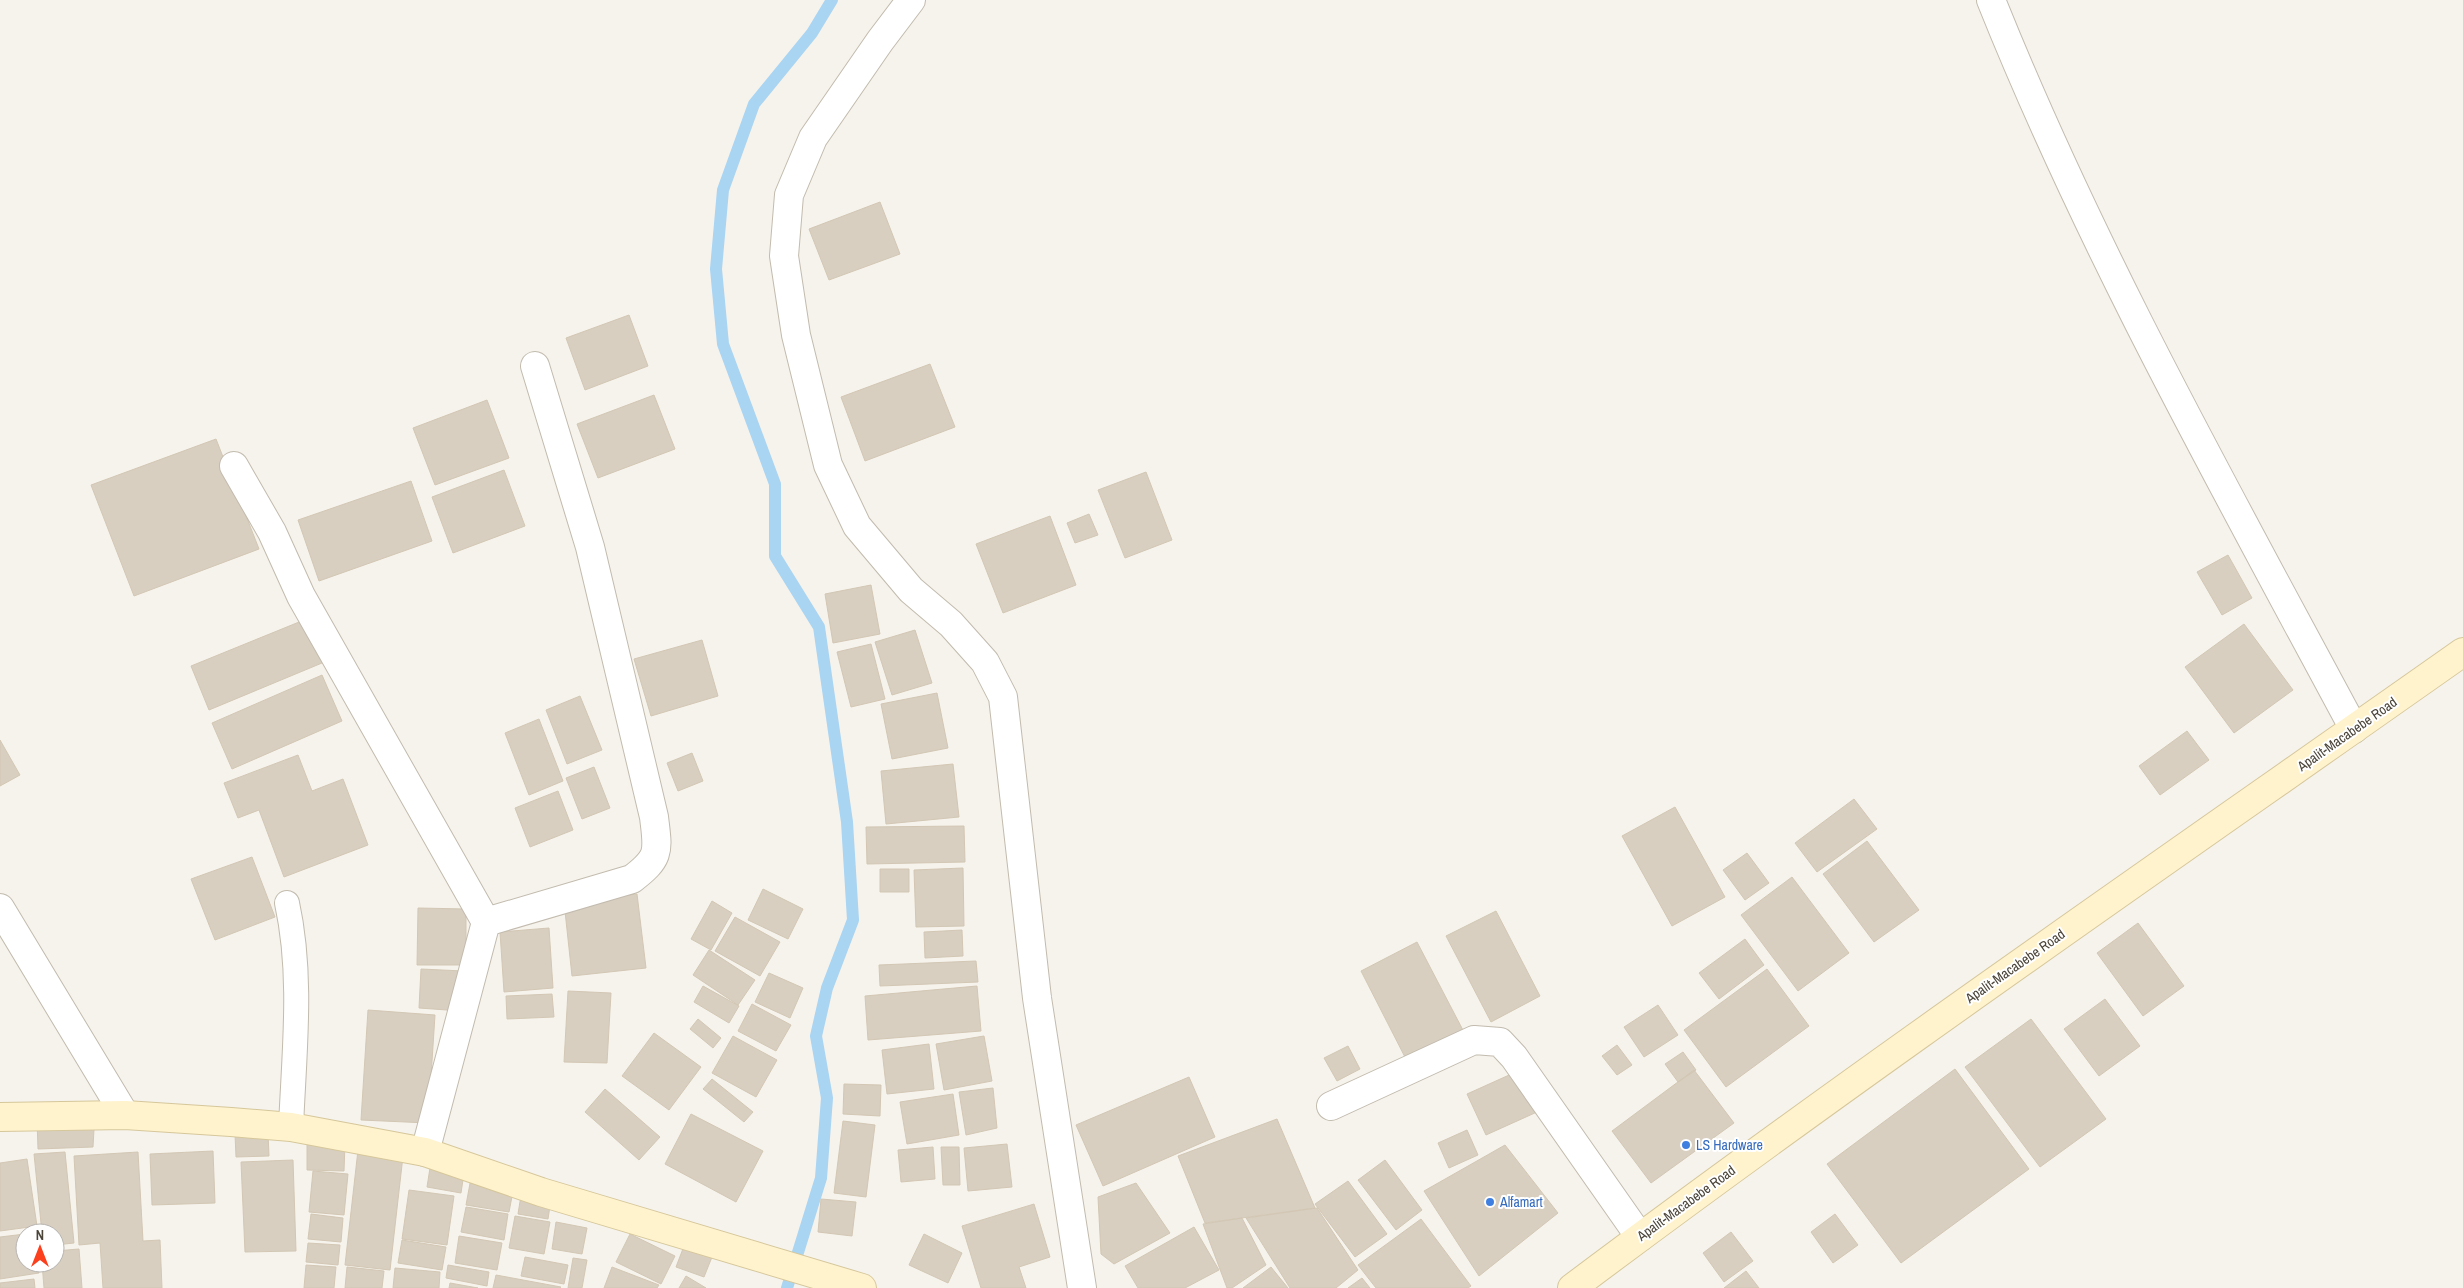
<svg xmlns="http://www.w3.org/2000/svg" width="2463" height="1288" font-family="'Archivo Narrow',sans-serif">
  <style>
    .lines { fill: none; stroke-linecap: round; stroke-linejoin: round }
    .stream { stroke: #a9d4f2; stroke-width: 12 }
    .building { fill: #d8cfc1; stroke: #d3c7b4 }
    .service-casing { stroke: #c2bbae; stroke-width: 26 }
    .minor-casing { stroke: #c2bbae; stroke-width: 30 }
    .secondary-casing { stroke: #d6c79b; stroke-width: 30 }
    .service { stroke: #fff; stroke-width: 24 }
    .minor { stroke: #fff; stroke-width: 28 }
    .secondary { stroke: #fff3cd; stroke-width: 28 }
    .shop-dot { fill: #3f7fe0; stroke: #fff; stroke-width: 2 }
    .labels { text-anchor: middle; dominant-baseline: central; stroke-width: 4; stroke-linejoin: round; paint-order: stroke }
    .street-label { font-size: 14px; fill: #4b4439; stroke: #fff }
    .shop-label { font-size: 14px; fill: #366cbe; stroke: #fff; text-anchor: start }
  </style>
  <rect width="100%" height="100%" fill="#f6f3ec"/>
  <g class="lines">
    <!-- stream -->
    <path class="stream" d="M 787,1288 L 821,1178 L 827,1098 L 816,1036 L 827,988 L 853,920 L 847,822 L 819,627 L 775,556 L 775,484 L 723,344 L 716,269 L 723,190 L 754,104 L 812,33 L 832,0"/>
  </g>
  <!-- building -->
  <path class="building" d="M 880,202 L 900,254 L 829,280 L 809,229 Z
    M 629,315 L 648,366 L 585,390 L 566,338 Z
    M 930,364 L 955,427 L 865,461 L 841,397 Z
    M 654,395 L 675,449 L 598,478 L 577,424 Z
    M 487,400 L 509,458 L 435,485 L 413,428 Z
    M 216,439 L 259,549 L 134,596 L 91,485 Z
    M 504,470 L 525,526 L 453,553 L 432,497 Z
    M 1146,472 L 1172,540 L 1125,558 L 1098,490 Z
    M 411,481 L 432,541 L 319,581 L 298,520 Z
    M 1089,514 L 1098,535 L 1075,543 L 1067,523 Z
    M 1050,516 L 1076,585 L 1003,613 L 976,544 Z
    M 2228,555 L 2252,598 L 2222,615 L 2197,572 Z
    M 871,585 L 880,634 L 833,643 L 825,594 Z
    M 304,620 L 322,663 L 209,710 L 191,666 Z
    M 2244,624 L 2293,690 L 2234,733 L 2185,667 Z
    M 915,630 L 932,683 L 892,695 L 875,642 Z
    M 702,640 L 718,696 L 651,716 L 634,659 Z
    M 871,644 L 885,699 L 851,707 L 837,652 Z
    M 322,675 L 342,721 L 232,769 L 212,723 Z
    M 937,693 L 948,748 L 892,759 L 881,704 Z
    M 580,696 L 602,750 L 567,764 L 546,710 Z
    M 539,719 L 563,781 L 529,795 L 505,733 Z
    M 2187,731 L 2209,760 L 2160,795 L 2139,766 Z
    M 0,740 L 20,775 L 0,786 Z
    M 692,753 L 703,781 L 678,791 L 667,763 Z
    M 298,755 L 312,791 L 343,779 L 368,845 L 284,877 L 259,810 L 238,818 L 224,783 Z
    M 953,764 L 959,817 L 886,824 L 881,771 Z
    M 594,767 L 610,808 L 582,819 L 566,778 Z
    M 558,791 L 573,830 L 530,847 L 515,808 Z
    M 1854,799 L 1877,829 L 1817,872 L 1795,843 Z
    M 1675,807 L 1725,897 L 1672,926 L 1622,836 Z
    M 964,826 L 965,862 L 867,864 L 866,827 Z
    M 1867,841 L 1919,910 L 1874,942 L 1823,874 Z
    M 1747,853 L 1769,883 L 1745,900 L 1723,870 Z
    M 252,857 L 275,917 L 215,940 L 191,879 Z
    M 963,868 L 964,926 L 916,927 L 914,870 Z
    M 880,869 L 909,869 L 909,892 L 880,892 Z
    M 1792,877 L 1849,953 L 1798,991 L 1741,915 Z
    M 763,889 L 803,909 L 788,939 L 748,920 Z
    M 637,894 L 646,968 L 572,976 L 564,902 Z
    M 712,901 L 732,913 L 711,950 L 691,939 Z
    M 418,908 L 466,909 L 466,965 L 417,965 Z
    M 1496,911 L 1540,996 L 1491,1022 L 1446,936 Z
    M 735,917 L 780,942 L 760,976 L 715,951 Z
    M 2138,923 L 2184,986 L 2143,1016 L 2097,953 Z
    M 549,928 L 553,988 L 504,992 L 500,932 Z
    M 962,930 L 963,956 L 925,958 L 924,932 Z
    M 1745,939 L 1764,965 L 1719,999 L 1699,973 Z
    M 1417,942 L 1465,1034 L 1408,1063 L 1361,971 Z
    M 709,950 L 755,980 L 738,1005 L 693,975 Z
    M 976,961 L 978,982 L 880,986 L 879,965 Z
    M 421,969 L 463,971 L 461,1011 L 419,1008 Z
    M 1767,969 L 1809,1026 L 1726,1087 L 1684,1030 Z
    M 769,973 L 803,988 L 790,1018 L 755,1002 Z
    M 703,986 L 739,1006 L 729,1023 L 694,1002 Z
    M 977,986 L 981,1031 L 868,1040 L 865,996 Z
    M 568,991 L 611,993 L 607,1063 L 564,1062 Z
    M 552,994 L 554,1017 L 507,1019 L 506,996 Z
    M 2105,999 L 2140,1046 L 2099,1076 L 2064,1029 Z
    M 752,1004 L 791,1025 L 776,1051 L 738,1031 Z
    M 1658,1005 L 1678,1035 L 1644,1057 L 1624,1027 Z
    M 368,1010 L 435,1015 L 428,1123 L 361,1120 Z
    M 698,1019 L 721,1038 L 713,1048 L 690,1029 Z
    M 2031,1019 L 2106,1119 L 2040,1167 L 1965,1067 Z
    M 654,1033 L 701,1067 L 669,1110 L 622,1076 Z
    M 733,1036 L 777,1060 L 756,1097 L 712,1073 Z
    M 984,1036 L 992,1081 L 944,1090 L 936,1044 Z
    M 929,1044 L 934,1089 L 887,1094 L 882,1050 Z
    M 1617,1045 L 1632,1065 L 1617,1075 L 1602,1056 Z
    M 1348,1046 L 1360,1069 L 1337,1081 L 1324,1058 Z
    M 1683,1052 L 1696,1070 L 1678,1082 L 1665,1064 Z
    M 1955,1069 L 2029,1169 L 1901,1263 L 1827,1164 Z
    M 1694,1070 L 1734,1123 L 1651,1183 L 1612,1131 Z
    M 1518,1071 L 1537,1112 L 1486,1135 L 1467,1094 Z
    M 1189,1077 L 1215,1137 L 1103,1186 L 1076,1125 Z
    M 712,1079 L 753,1112 L 744,1122 L 703,1089 Z
    M 844,1084 L 881,1085 L 880,1116 L 843,1114 Z
    M 993,1088 L 997,1128 L 966,1135 L 959,1092 Z
    M 605,1089 L 660,1137 L 639,1160 L 585,1112 Z
    M 953,1094 L 959,1135 L 907,1144 L 900,1102 Z
    M 691,1114 L 763,1151 L 736,1202 L 665,1164 Z
    M 1277,1119 L 1315,1208 L 1205,1223 L 1178,1156 Z
    M 37,1120 L 94,1129 L 93,1147 L 38,1149 Z
    M 843,1121 L 875,1125 L 866,1197 L 834,1193 Z
    M 1467,1130 L 1478,1155 L 1449,1168 L 1438,1143 Z
    M 268,1133 L 269,1156 L 236,1157 L 235,1134 Z
    M 307,1141 L 345,1143 L 344,1171 L 307,1170 Z
    M 1007,1144 L 1012,1187 L 968,1191 L 964,1148 Z
    M 1505,1145 L 1558,1213 L 1479,1276 L 1424,1191 Z
    M 933,1147 L 935,1179 L 901,1182 L 898,1150 Z
    M 941,1147 L 959,1147 L 960,1185 L 943,1185 Z
    M 358,1150 L 403,1156 L 390,1270 L 345,1265 Z
    M 213,1151 L 215,1203 L 152,1205 L 150,1154 Z
    M 65,1152 L 74,1243 L 55,1245 L 55,1233 L 42,1233 L 34,1154 Z
    M 138,1152 L 143,1241 L 160,1240 L 162,1288 L 103,1288 L 100,1243 L 79,1245 L 74,1156 Z
    M 27,1159 L 37,1226 L 0,1231 L 0,1163 Z
    M 293,1160 L 296,1251 L 245,1252 L 241,1162 Z
    M 1385,1160 L 1422,1210 L 1396,1230 L 1358,1180 Z
    M 430,1168 L 464,1173 L 461,1193 L 427,1187 Z
    M 313,1171 L 348,1174 L 344,1215 L 309,1212 Z
    M 471,1178 L 514,1186 L 509,1212 L 466,1205 Z
    M 1348,1181 L 1387,1234 L 1355,1257 L 1315,1204 Z
    M 1136,1183 L 1170,1233 L 1114,1264 L 1101,1254 L 1098,1197 Z
    M 522,1189 L 550,1206 L 548,1219 L 518,1214 Z
    M 409,1190 L 454,1196 L 447,1245 L 402,1239 Z
    M 821,1199 L 856,1202 L 852,1236 L 818,1232 Z
    M 1034,1204 L 1050,1257 L 1019,1267 L 1026,1288 L 981,1288 L 962,1226 Z
    M 466,1207 L 508,1214 L 504,1240 L 461,1232 Z
    M 1317,1208 L 1358,1270 L 1336,1288 L 1290,1288 L 1246,1218 Z
    M 311,1214 L 343,1218 L 341,1242 L 308,1239 Z
    M 1835,1214 L 1858,1245 L 1833,1263 L 1811,1232 Z
    M 515,1216 L 550,1222 L 544,1254 L 509,1248 Z
    M 1242,1218 L 1266,1265 L 1232,1288 L 1227,1288 L 1203,1224 Z
    M 1421,1219 L 1471,1286 L 1468,1288 L 1376,1288 L 1358,1265 Z
    M 556,1222 L 587,1228 L 582,1254 L 552,1249 Z
    M 1194,1227 L 1219,1270 L 1185,1288 L 1138,1288 L 1125,1266 Z
    M 1731,1232 L 1753,1261 L 1724,1282 L 1703,1253 Z
    M 25,1234 L 25,1263 L 37,1263 L 39,1273 L 0,1279 L 0,1237 Z
    M 630,1234 L 675,1256 L 661,1284 L 616,1262 Z
    M 924,1234 L 962,1253 L 948,1283 L 909,1265 Z
    M 459,1236 L 502,1243 L 497,1270 L 455,1263 Z
    M 402,1240 L 446,1247 L 442,1270 L 398,1263 Z
    M 308,1243 L 340,1245 L 338,1265 L 306,1262 Z
    M 684,1246 L 712,1257 L 704,1277 L 676,1267 Z
    M 79,1249 L 82,1288 L 44,1288 L 42,1263 L 55,1263 L 55,1251 Z
    M 525,1257 L 568,1265 L 564,1284 L 521,1276 Z
    M 573,1258 L 587,1260 L 582,1288 L 568,1288 Z
    M 306,1265 L 336,1267 L 334,1288 L 304,1288 Z
    M 448,1265 L 489,1272 L 487,1286 L 446,1278 Z
    M 347,1267 L 384,1271 L 382,1288 L 345,1288 Z
    M 612,1267 L 659,1285 L 657,1288 L 604,1288 Z
    M 1271,1267 L 1288,1288 L 1243,1288 Z
    M 395,1268 L 440,1272 L 439,1288 L 393,1288 Z
    M 1746,1271 L 1759,1288 L 1724,1288 Z
    M 496,1275 L 561,1287 L 560,1288 L 493,1288 Z
    M 686,1276 L 706,1288 L 679,1288 Z
    M 1362,1278 L 1370,1288 L 1348,1288 Z
    M 34,1279 L 35,1288 L 0,1288 L 0,1283 Z
    M 450,1283 L 478,1288 L 449,1288 Z"/>
  <g class="lines">
    <!-- service casing -->
    <g class="service-casing">
      <path id="service" d="M 287,903 C 303,976 294,1053 291,1127"/>
    </g>
    <!-- minor casing -->
    <g class="minor-casing">
      <path id="minor" d="M 911,0 L 880,41 L 813,138 L 789,195 L 784,256 L 796,335 L 828,465 L 857,526 L 911,590 L 951,624 L 985,662 L 1003,697 L 1037,998 L 1082,1288
        M 1991,0 C 2092,252 2226,490 2354,729
        M 234,466 L 272,532 L 301,596 L 486,922 L 425,1152
        M 0,908 L 125,1115
        M 486,922 L 632,879 C 661,857 658,851 654,817 L 590,547 L 535,366
        M 1331,1106 L 1474,1040 L 1500,1042 L 1514,1057 L 1640,1237"/>
    </g>
    <!-- secondary casing -->
    <g class="secondary-casing">
      <path id="secondary" d="M 0,1117 L 125,1115 L 231,1122 L 291,1127 L 425,1152 L 541,1192 L 862,1288
        M 1572,1288 C 1864,1069 2165,862 2463,652"/>
    </g>
    <!-- service -->
    <use href="#service" class="service"/>
    <!-- minor -->
    <use href="#minor" class="minor"/>
    <!-- secondary -->
    <use href="#secondary" class="secondary"/>
  </g>
  <!-- markers -->
  <g class="shop-dot">
    <circle cx="1686" cy="1145" r="5"/>
    <circle cx="1490" cy="1202" r="5"/>
  </g>
  <g class="labels">
    <!-- street labels -->
    <g class="street-label">
      <text transform="translate(2347 734) rotate(-35)">Apalit-Macabebe Road</text>
      <text transform="translate(2015 966) rotate(-35)">Apalit-Macabebe Road</text>
      <text transform="translate(1686 1203) rotate(-36)">Apalit-Macabebe Road</text>
    </g>
    <!-- shop labels -->
    <g class="shop-label">
      <text x="1696" y="1145">LS Hardware</text>
      <text x="1500" y="1202">Alfamart</text>
    </g>
  </g>
  <!-- north arrow -->
  <g transform="translate(40 1248)"><circle r="24" fill="#ffffff" stroke="#b7b4b0"/>
  <path d="M0-4L9 19L0 12L-9 19Z" fill="#fc3f1d"/>
  <text y="-8" font-size="14" font-weight="bold" text-anchor="middle" fill="#4b4439">N</text>
  </g>
</svg>
